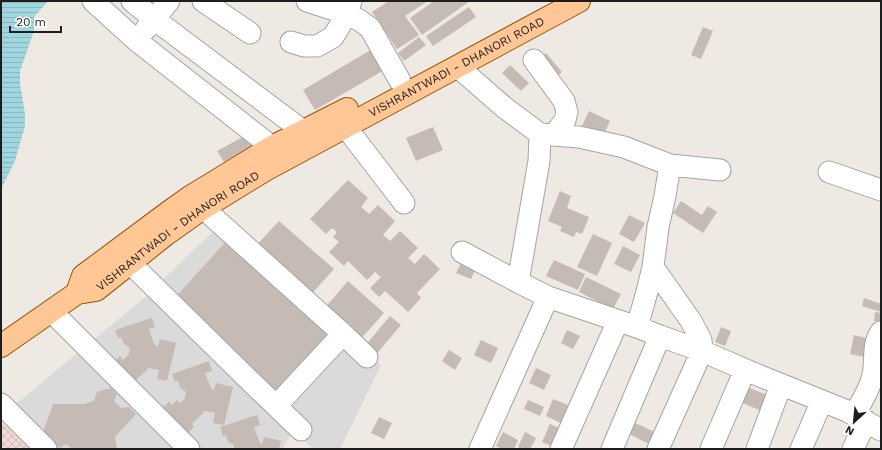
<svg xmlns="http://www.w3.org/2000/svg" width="882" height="450" font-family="'Work Sans',sans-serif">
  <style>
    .residential { fill: #dbdada }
    .military { fill: url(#military-cross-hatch) }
    .water { fill: url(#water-rules) }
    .building { fill: #c6bab5 }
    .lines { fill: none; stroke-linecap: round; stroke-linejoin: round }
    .minor-casing { stroke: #a4a4a4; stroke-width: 23 }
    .major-casing { stroke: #955400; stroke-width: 24 }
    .minor { stroke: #fff; stroke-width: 21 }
    .major { stroke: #ffc796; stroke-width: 22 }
    .labels { text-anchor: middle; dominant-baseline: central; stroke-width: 3; stroke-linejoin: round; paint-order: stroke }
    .street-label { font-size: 12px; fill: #1d1d1d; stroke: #fff }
  </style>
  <defs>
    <pattern id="military-cross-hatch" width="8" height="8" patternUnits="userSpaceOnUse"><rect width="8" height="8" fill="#f1d9d4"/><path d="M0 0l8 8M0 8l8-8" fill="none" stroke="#cebab6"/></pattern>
    <pattern id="water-rules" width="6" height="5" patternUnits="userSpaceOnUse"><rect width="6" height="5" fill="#a0d7de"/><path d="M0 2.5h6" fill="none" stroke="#89b8be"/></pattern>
  </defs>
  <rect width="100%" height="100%" fill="#eee9e2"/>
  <!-- residential -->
  <path class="residential" d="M 223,222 L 249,248 L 381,365 L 340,449 L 313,449 L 150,292 Z
    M 149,294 L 293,432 L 282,449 L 40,449 L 5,413 Z"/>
  <!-- military -->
  <path class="military" d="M 1,422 L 30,449 L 1,449 Z"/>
  <!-- water -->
  <path class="water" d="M 1,1 L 48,1 L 34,17 L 34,31 L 20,71 L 20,84 L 25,114 L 25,126 L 15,161 L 1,189 Z"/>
  <!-- building -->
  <path class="building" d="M 389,1 L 428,1 L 405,16 L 419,35 L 397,49 L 372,12 Z
    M 434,1 L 470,1 L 422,35 L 410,18 Z
    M 469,7 L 476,17 L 433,46 L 426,36 Z
    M 703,27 L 713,31 L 701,59 L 691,55 Z
    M 419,37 L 426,45 L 404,61 L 398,53 Z
    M 374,48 L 386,69 L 315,110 L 303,90 Z
    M 546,53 L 562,72 L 554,79 L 538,60 Z
    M 510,65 L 529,83 L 521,91 L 502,73 Z
    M 589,111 L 610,121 L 600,142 L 579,132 Z
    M 433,127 L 443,150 L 416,161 L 406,138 Z
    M 250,133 L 256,144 L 224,162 L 217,151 Z
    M 348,180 L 368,198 L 361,207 L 369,214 L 378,205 L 395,221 L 383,235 L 390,241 L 400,231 L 418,248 L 408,258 L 415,264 L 424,254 L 440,269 L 417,293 L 421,298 L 408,312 L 385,291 L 379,297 L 370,288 L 381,277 L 375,272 L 367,280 L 348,261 L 344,266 L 329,252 L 339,242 L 333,237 L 337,232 L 332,228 L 326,234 L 310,219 Z
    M 560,191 L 571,196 L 567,208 L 589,217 L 582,234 L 576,232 L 574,237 L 560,231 L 562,227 L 548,221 Z
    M 681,201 L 702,215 L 708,206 L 717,212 L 703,233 L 673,213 Z
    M 629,215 L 645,223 L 634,242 L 619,234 Z
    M 279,221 L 334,269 L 307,299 L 252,250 Z
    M 593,234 L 612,243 L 597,276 L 577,267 Z
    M 230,237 L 334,330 L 274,396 L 171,302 Z
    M 623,246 L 640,255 L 631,272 L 614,264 Z
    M 554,260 L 585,274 L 578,290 L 546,276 Z
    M 462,261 L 476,268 L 471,279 L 456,273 Z
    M 586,277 L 621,294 L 613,309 L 579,292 Z
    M 348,281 L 384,313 L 359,341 L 323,310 Z
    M 864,298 L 881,304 L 881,312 L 862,306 Z
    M 875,312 L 881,313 L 881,321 L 874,321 Z
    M 390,316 L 401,325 L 375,356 L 364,347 Z
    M 152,318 L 155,327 L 149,329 L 154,344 L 158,347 L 160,339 L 176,343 L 167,381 L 157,379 L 159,370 L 149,368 L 135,381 L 115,361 L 120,356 L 123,360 L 129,354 L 130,348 L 124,344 L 121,337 L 118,338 L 115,330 Z
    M 721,327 L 731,331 L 725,346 L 715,342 Z
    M 567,330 L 580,336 L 573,349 L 561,343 Z
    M 854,335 L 873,340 L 869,358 L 850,354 Z
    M 481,340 L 498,348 L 491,363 L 474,355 Z
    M 449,350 L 462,358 L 455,370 L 442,361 Z
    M 209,361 L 212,371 L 205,373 L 211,388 L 214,391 L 216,383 L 233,387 L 224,425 L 213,423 L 215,413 L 205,411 L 192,424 L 194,427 L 188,433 L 163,407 L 169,402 L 172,405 L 177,400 L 180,403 L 185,398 L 186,392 L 180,388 L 178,381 L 175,382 L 172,374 Z
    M 536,368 L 551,375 L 544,390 L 529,383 Z
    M 747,387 L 770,396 L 764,412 L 740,402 Z
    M 111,388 L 117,394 L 114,401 L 121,408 L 129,407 L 136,414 L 115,437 L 117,449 L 72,449 L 66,444 L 61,448 L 40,441 L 53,404 L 84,404 L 94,401 L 97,392 Z
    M 553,399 L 568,405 L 561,423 L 546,416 Z
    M 528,400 L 544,407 L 540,416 L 524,409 Z
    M 257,415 L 260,425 L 254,427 L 259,441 L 262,445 L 264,437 L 281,441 L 279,449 L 234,449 L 234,445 L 228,442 L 226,435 L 223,436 L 220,427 Z
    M 379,417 L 392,423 L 384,439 L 371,433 Z
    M 631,421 L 661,435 L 655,447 L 625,432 Z
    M 550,424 L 559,428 L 551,446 L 542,442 Z
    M 503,432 L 518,440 L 514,449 L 502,449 L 496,446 Z
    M 525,432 L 536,438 L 530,449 L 522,449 L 518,447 Z"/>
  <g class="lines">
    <!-- minor casing -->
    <g class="minor-casing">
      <path id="minor" d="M 93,1 L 137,41 L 272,147
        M 132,1 L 154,19 L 303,131
        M 203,1 L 250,33
        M 307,1 L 347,14 L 359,20 L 370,28 L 400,81
        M 146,29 L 169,1
        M 291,42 L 304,46 L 317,46 L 333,37 L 347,14 L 351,1
        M 534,60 L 564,101 L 567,112 L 565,120 L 554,135
        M 458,67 L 505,108 L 540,134 L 579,137 L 624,147 L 670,165 L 665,196 L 658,227 L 653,267 L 648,288 L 637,327
        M 339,113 L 345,126 L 404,203
        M 670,165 L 720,170
        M 829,172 L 881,190
        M 203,208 L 343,334 L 276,406
        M 462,252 L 518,282 L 548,297 L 637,327 L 660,336 L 702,351 L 760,376 L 847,411 L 881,430
        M 130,263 L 248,379 L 301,430
        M 653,267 L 691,321 L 701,340 L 702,351 L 658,449
        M 518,282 L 539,161 L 540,134
        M 51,311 L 189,449
        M 343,334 L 367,357
        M 1,404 L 46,449
        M 854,415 C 861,403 870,389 873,375 C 876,362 872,344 881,332
        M 480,449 L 548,297
        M 561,449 L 618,321
        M 612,449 L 660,336
        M 711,449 L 745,370
        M 757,449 L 781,385
        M 801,449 L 822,401
        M 853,449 L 866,421"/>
    </g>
    <!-- major casing -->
    <g class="major-casing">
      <g id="major">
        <path d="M 77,293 L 83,276 L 169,212 L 190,197 L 272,147 L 347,109"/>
        <path id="s1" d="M 1,346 L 77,293 L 96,290 L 165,235 L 203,208 L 265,170 L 579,1"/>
      </g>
    </g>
    <!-- minor -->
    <use href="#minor" class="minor"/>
    <!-- major -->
    <use href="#major" class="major"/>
  </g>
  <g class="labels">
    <!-- street labels -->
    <g class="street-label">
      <text stroke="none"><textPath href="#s1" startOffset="537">VISHRANTWADI - DHANORI ROAD</textPath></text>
      <text stroke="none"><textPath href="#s1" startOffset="213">VISHRANTWADI - DHANORI ROAD</textPath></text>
    </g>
  </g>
  <!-- border -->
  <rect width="882" height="450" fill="none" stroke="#1d1d1d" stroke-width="4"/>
  <!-- north arrow -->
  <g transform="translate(854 422) rotate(207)" stroke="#ffffff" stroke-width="3" paint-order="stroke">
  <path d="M0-3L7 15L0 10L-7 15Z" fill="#1d1d1d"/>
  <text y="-6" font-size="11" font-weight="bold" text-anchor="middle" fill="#1d1d1d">N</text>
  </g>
  <!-- scale -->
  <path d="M10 26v6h51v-6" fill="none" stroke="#1d1d1d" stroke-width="2"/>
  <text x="16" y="26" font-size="12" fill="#1d1d1d" stroke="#ffffff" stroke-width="3" paint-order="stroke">20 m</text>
</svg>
